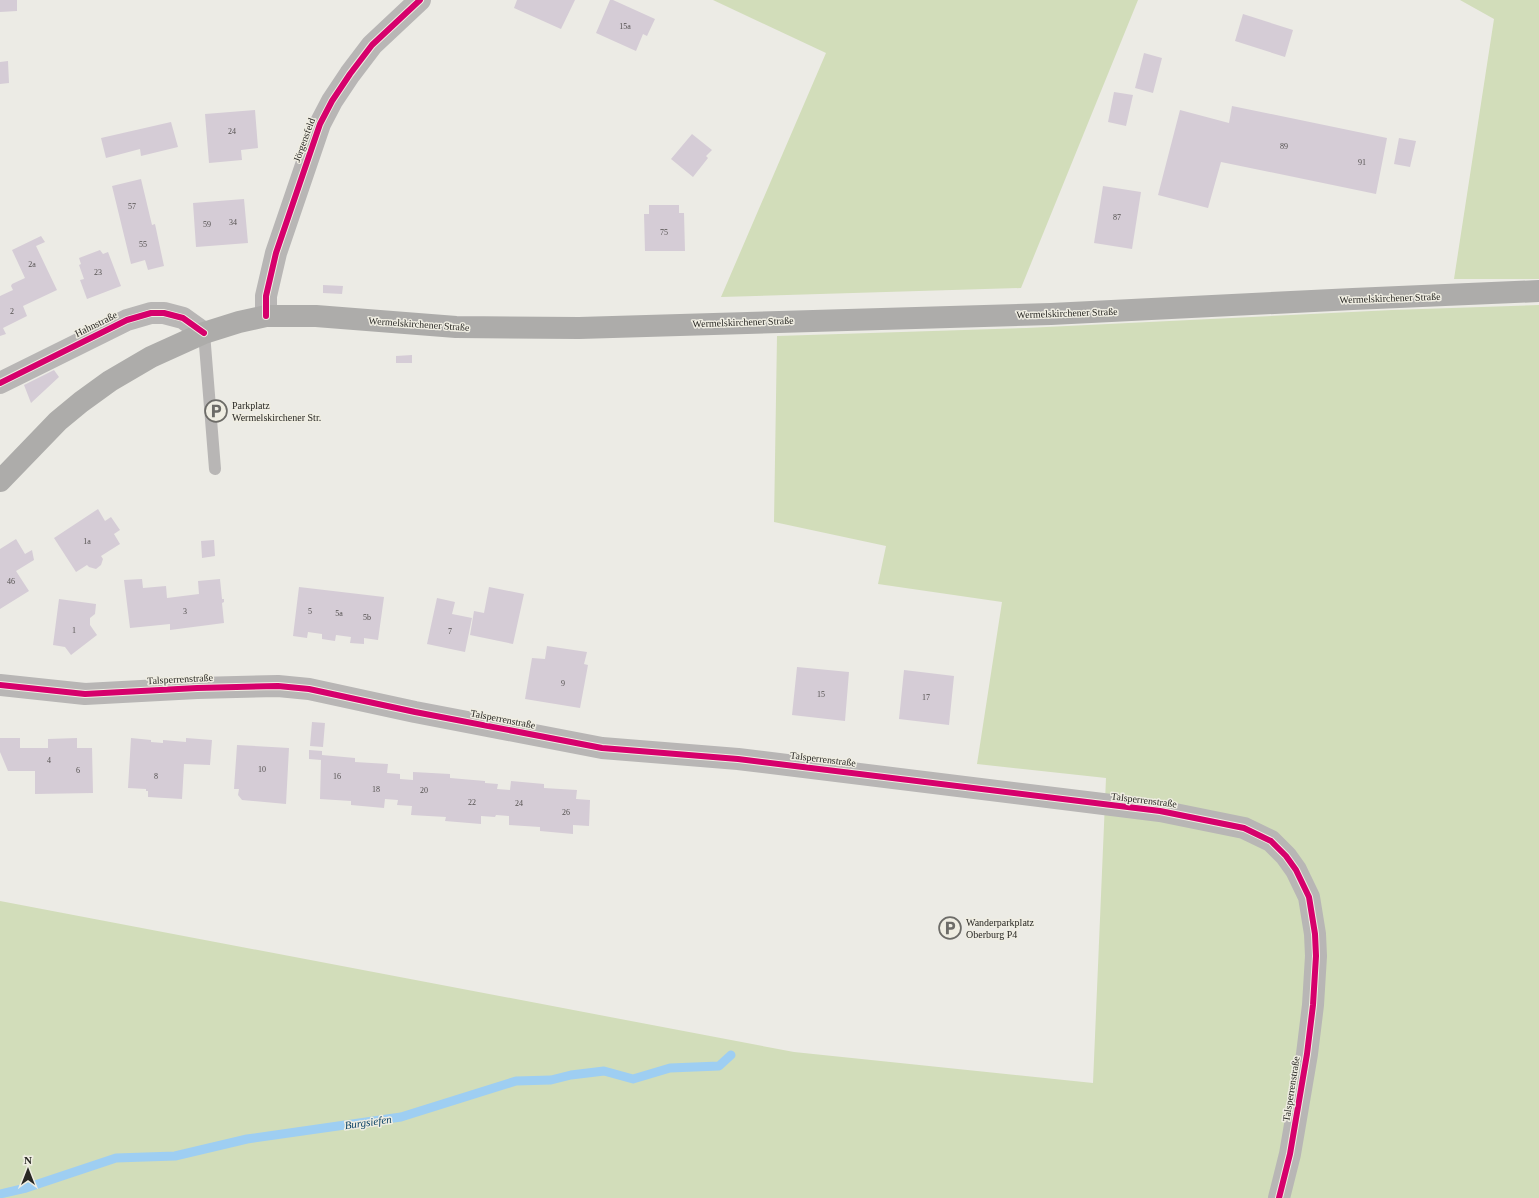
<svg xmlns="http://www.w3.org/2000/svg" width="1539" height="1198" font-family="Georgia,serif">
  <style>
    .green { fill: #d2ddba }
    .lines { fill: none; stroke-linecap: round; stroke-linejoin: round }
    .stream { stroke: #9ecef2; stroke-width: 9 }
    .building { fill: #d5ccd6 }
    .lane { stroke: #b8b6b5; stroke-width: 12 }
    .street { stroke: #b8b6b5; stroke-width: 22 }
    .secondary { stroke: #adacaa; stroke-width: 22 }
    .cycleway-casing { stroke: #efede2; stroke-width: 8 }
    .cycleway { stroke: #d6006c; stroke-width: 6 }
    .labels { text-anchor: middle; dominant-baseline: central; stroke-width: 3; stroke-linejoin: round; paint-order: stroke }
    .number-label { font-size: 8px; fill: #545150 }
    .street-label { font-size: 10px; fill: #292824; stroke: #efede2 }
    .poi-label { font-size: 10px; fill: #292824; stroke: #efede2; text-anchor: start }
    .water-label { font-size: 11px; font-style: italic; fill: #0b4265; stroke: #efede2 }
  </style>
  <rect width="100%" height="100%" fill="#ecebe5"/>
  <!-- green -->
  <path class="green" d="M 713,0 L 1138,0 L 1021,288 L 721,297 L 826,53 Z
    M 1460,0 L 1539,0 L 1539,279 L 1454,279 L 1494,19 Z
    M 1539,305 L 1539,1198 L 0,1198 L 0,901 L 794,1052 L 1093,1083 L 1106,778 L 977,764 L 1002,602 L 878,584 L 886,546 L 774,522 L 777,336 L 1026,328 L 1392,310 Z"/>
  <g class="lines">
    <!-- stream -->
    <path class="stream" d="M 0,1194 L 26,1188 L 116,1158 L 175,1156 L 247,1139 L 401,1117 L 516,1081 L 551,1080 L 571,1075 L 604,1071 L 633,1079 L 670,1068 L 719,1066 L 731,1055"/>
  </g>
  <!-- building -->
  <path class="building" d="M 0,0 L 17,0 L 17,11 L 0,12 Z
    M 517,0 L 575,0 L 561,29 L 514,8 Z
    M 610,0 L 613,0 L 655,19 L 647,36 L 643,34 L 636,51 L 596,33 Z
    M 1243,14 L 1293,30 L 1285,57 L 1235,41 Z
    M 1144,53 L 1162,58 L 1153,93 L 1135,88 Z
    M 8,61 L 9,83 L 0,84 L 0,62 Z
    M 1114,92 L 1133,95 L 1126,126 L 1108,122 Z
    M 1232,106 L 1387,138 L 1376,194 L 1221,162 L 1208,208 L 1158,195 L 1180,110 L 1229,123 Z
    M 255,110 L 258,148 L 241,150 L 242,160 L 209,163 L 205,114 Z
    M 171,122 L 178,147 L 141,156 L 140,149 L 106,158 L 101,138 Z
    M 692,134 L 712,150 L 706,156 L 708,158 L 693,177 L 671,159 Z
    M 1399,138 L 1416,141 L 1410,167 L 1394,164 Z
    M 141,179 L 152,225 L 155,224 L 164,266 L 148,270 L 145,260 L 131,264 L 112,186 Z
    M 1103,186 L 1141,192 L 1132,249 L 1094,243 Z
    M 244,199 L 248,243 L 196,247 L 193,203 Z
    M 649,205 L 679,205 L 679,213 L 684,213 L 685,251 L 645,251 L 644,214 L 649,214 Z
    M 41,236 L 45,242 L 36,246 L 57,290 L 23,306 L 27,316 L 3,328 L 6,334 L 0,336 L 0,296 L 13,290 L 11,286 L 12,284 L 25,278 L 12,250 Z
    M 100,250 L 103,254 L 108,252 L 121,286 L 87,299 L 80,280 L 84,279 L 79,265 L 81,264 L 79,258 Z
    M 323,285 L 343,286 L 342,294 L 323,293 Z
    M 412,355 L 412,363 L 396,363 L 396,356 Z
    M 54,370 L 59,377 L 31,403 L 24,385 Z
    M 98,509 L 105,521 L 111,517 L 120,530 L 114,534 L 120,544 L 101,556 L 103,559 L 101,565 L 96,569 L 89,567 L 87,565 L 76,572 L 54,538 Z
    M 16,539 L 25,554 L 32,550 L 34,560 L 16,571 L 29,591 L 0,609 L 0,549 Z
    M 214,540 L 215,556 L 202,558 L 201,541 Z
    M 142,579 L 143,588 L 166,586 L 167,598 L 199,594 L 198,581 L 220,579 L 222,599 L 224,599 L 224,602 L 222,603 L 224,623 L 170,630 L 170,624 L 130,628 L 124,580 Z
    M 299,587 L 384,597 L 378,640 L 364,638 L 364,644 L 350,643 L 351,637 L 336,635 L 335,641 L 322,639 L 322,634 L 308,632 L 307,638 L 293,636 Z
    M 489,587 L 524,594 L 513,644 L 470,635 L 474,611 L 484,613 Z
    M 437,598 L 455,602 L 452,614 L 472,618 L 465,652 L 427,644 Z
    M 59,599 L 96,604 L 95,614 L 90,618 L 90,625 L 97,635 L 71,655 L 65,647 L 53,645 Z
    M 547,646 L 587,652 L 584,664 L 588,665 L 580,708 L 525,699 L 532,658 L 545,659 Z
    M 797,667 L 849,672 L 845,721 L 792,715 Z
    M 904,670 L 954,676 L 949,725 L 899,719 Z
    M 312,722 L 325,723 L 323,747 L 310,746 Z
    M 0,738 L 20,738 L 20,748 L 48,748 L 48,739 L 77,738 L 77,748 L 92,748 L 93,793 L 35,794 L 35,771 L 8,771 L 0,752 Z
    M 131,738 L 151,740 L 151,742 L 163,743 L 163,740 L 186,742 L 186,738 L 212,740 L 210,765 L 184,764 L 182,799 L 148,797 L 148,791 L 146,791 L 146,789 L 128,788 Z
    M 237,745 L 289,748 L 286,804 L 242,800 L 238,795 L 239,789 L 234,789 Z
    M 309,750 L 322,751 L 322,755 L 355,758 L 355,762 L 388,764 L 387,773 L 400,774 L 400,779 L 413,780 L 413,772 L 450,774 L 450,778 L 485,781 L 485,783 L 498,784 L 497,789 L 510,790 L 511,781 L 544,784 L 544,788 L 577,790 L 576,799 L 590,800 L 589,826 L 573,825 L 573,834 L 540,831 L 540,827 L 509,825 L 509,816 L 496,815 L 495,817 L 481,816 L 481,824 L 445,821 L 446,817 L 411,815 L 412,806 L 397,805 L 398,800 L 385,799 L 384,808 L 351,805 L 351,801 L 320,799 L 321,760 L 309,759 Z"/>
  <g class="lines">
    <!-- lane -->
    <path class="lane" d="M 204,333 L 215,469"/>
    <!-- street -->
    <path class="street" d="M 266,316 L 266,296 L 276,253 L 320,124 L 332,101 L 350,74 L 372,45 L 420,0
      M 0,383 L 127,320 L 151,313 L 164,313 L 183,318 L 204,333
      M 0,685 L 85,694 L 197,688 L 278,686 L 309,689 L 415,712 L 602,748 L 738,759 L 1160,811 L 1244,828 L 1271,841 L 1286,856 L 1296,870 L 1309,897 L 1315,934 L 1316,956 L 1313,1005 L 1307,1054 L 1290,1154 L 1279,1198"/>
    <!-- secondary -->
    <path class="secondary" d="M 0,481 L 58,421 L 81,402 L 110,381 L 151,357 L 204,333 L 239,322 L 266,316 L 316,316 L 456,327 L 579,328 L 1051,314 L 1353,299 L 1539,291"/>
    <!-- cycleway casing -->
    <g class="cycleway-casing">
      <path id="cycleway" d="M 266,316 L 266,296 L 276,253 L 320,124 L 332,101 L 350,74 L 372,45 L 420,0
        M 0,383 L 127,320 L 151,313 L 164,313 L 183,318 L 204,333
        M 0,685 L 85,694 L 197,688 L 278,686 L 309,689 L 415,712 L 602,748 L 738,759 L 1160,811 L 1244,828 L 1271,841 L 1286,856 L 1296,870 L 1309,897 L 1315,934 L 1316,956 L 1313,1005 L 1307,1054 L 1290,1154 L 1279,1198"/>
    </g>
    <!-- cycleway -->
    <use href="#cycleway" class="cycleway"/>
  </g>
  <!-- icons -->
  <defs>
    <g id="parking-ring" transform="scale(1.15)"><circle r="9.5" fill="#efede2" stroke="#6d6c68" stroke-width="1.5"/><path d="M-3.5-5.5H1a3.5 3.5 0 0 1 0 7H-1V5.5H-3.5ZM-1-3.4V-.6H.8a1.4 1.4 0 0 0 0-2.8Z" fill="#6d6c68"/></g>
  </defs>
  <g fill-rule="evenodd">
    <use href="#parking-ring" x="216" y="411"/>
    <use href="#parking-ring" x="950" y="928"/>
  </g>
  <g class="labels">
    <!-- number labels -->
    <g class="number-label">
      <text x="625" y="26">15a</text>
      <text x="232" y="131">24</text>
      <text x="1284" y="146">89</text>
      <text x="1362" y="162">91</text>
      <text x="132" y="206">57</text>
      <text x="1117" y="217">87</text>
      <text x="233" y="222">34</text>
      <text x="207" y="224">59</text>
      <text x="664" y="232">75</text>
      <text x="143" y="244">55</text>
      <text x="32" y="264">2a</text>
      <text x="98" y="272">23</text>
      <text x="12" y="311">2</text>
      <text x="87" y="541">1a</text>
      <text x="11" y="581">46</text>
      <text x="185" y="611">3</text>
      <text x="310" y="611">5</text>
      <text x="339" y="613">5a</text>
      <text x="367" y="617">5b</text>
      <text x="74" y="630">1</text>
      <text x="450" y="631">7</text>
      <text x="563" y="683">9</text>
      <text x="821" y="694">15</text>
      <text x="926" y="697">17</text>
      <text x="49" y="760">4</text>
      <text x="262" y="769">10</text>
      <text x="78" y="770">6</text>
      <text x="156" y="776">8</text>
      <text x="337" y="776">16</text>
      <text x="376" y="789">18</text>
      <text x="424" y="790">20</text>
      <text x="472" y="802">22</text>
      <text x="519" y="803">24</text>
      <text x="566" y="812">26</text>
    </g>
    <!-- street labels -->
    <g class="street-label">
      <text transform="translate(304 140) rotate(-70)">Jörgensfeld</text>
      <text transform="translate(1390 298) rotate(-2)">Wermelskirchener Straße</text>
      <text transform="translate(1067 313) rotate(-2)">Wermelskirchener Straße</text>
      <text transform="translate(743 322) rotate(-2)">Wermelskirchener Straße</text>
      <text transform="translate(96 324) rotate(-26)">Hahnstraße</text>
      <text transform="translate(419 324) rotate(4)">Wermelskirchener Straße</text>
      <text transform="translate(180 679) rotate(-3)">Talsperrenstraße</text>
      <text transform="translate(503 719) rotate(11)">Talsperrenstraße</text>
      <text transform="translate(823 759) rotate(7)">Talsperrenstraße</text>
      <text transform="translate(1144 800) rotate(7)">Talsperrenstraße</text>
      <text transform="translate(1291 1089) rotate(-81)">Talsperrenstraße</text>
    </g>
    <!-- poi labels -->
    <g class="poi-label">
      <text x="232" y="405">Parkplatz<tspan x="232" dy="12">Wermelskirchener Str.</tspan></text>
      <text x="966" y="922">Wanderparkplatz<tspan x="966" dy="12">Oberburg P4</tspan></text>
    </g>
    <!-- water labels -->
    <g class="water-label">
      <text transform="translate(368 1122) rotate(-8)">Burgsiefen</text>
    </g>
  </g>
  <!-- north arrow -->
  <g transform="translate(28 1170)" stroke="#efede2" stroke-width="3" paint-order="stroke">
  <path d="M0-3L7 15L0 10L-7 15Z" fill="#292824"/>
  <text y="-6" font-size="11" font-weight="bold" text-anchor="middle" fill="#292824">N</text>
  </g>
</svg>
